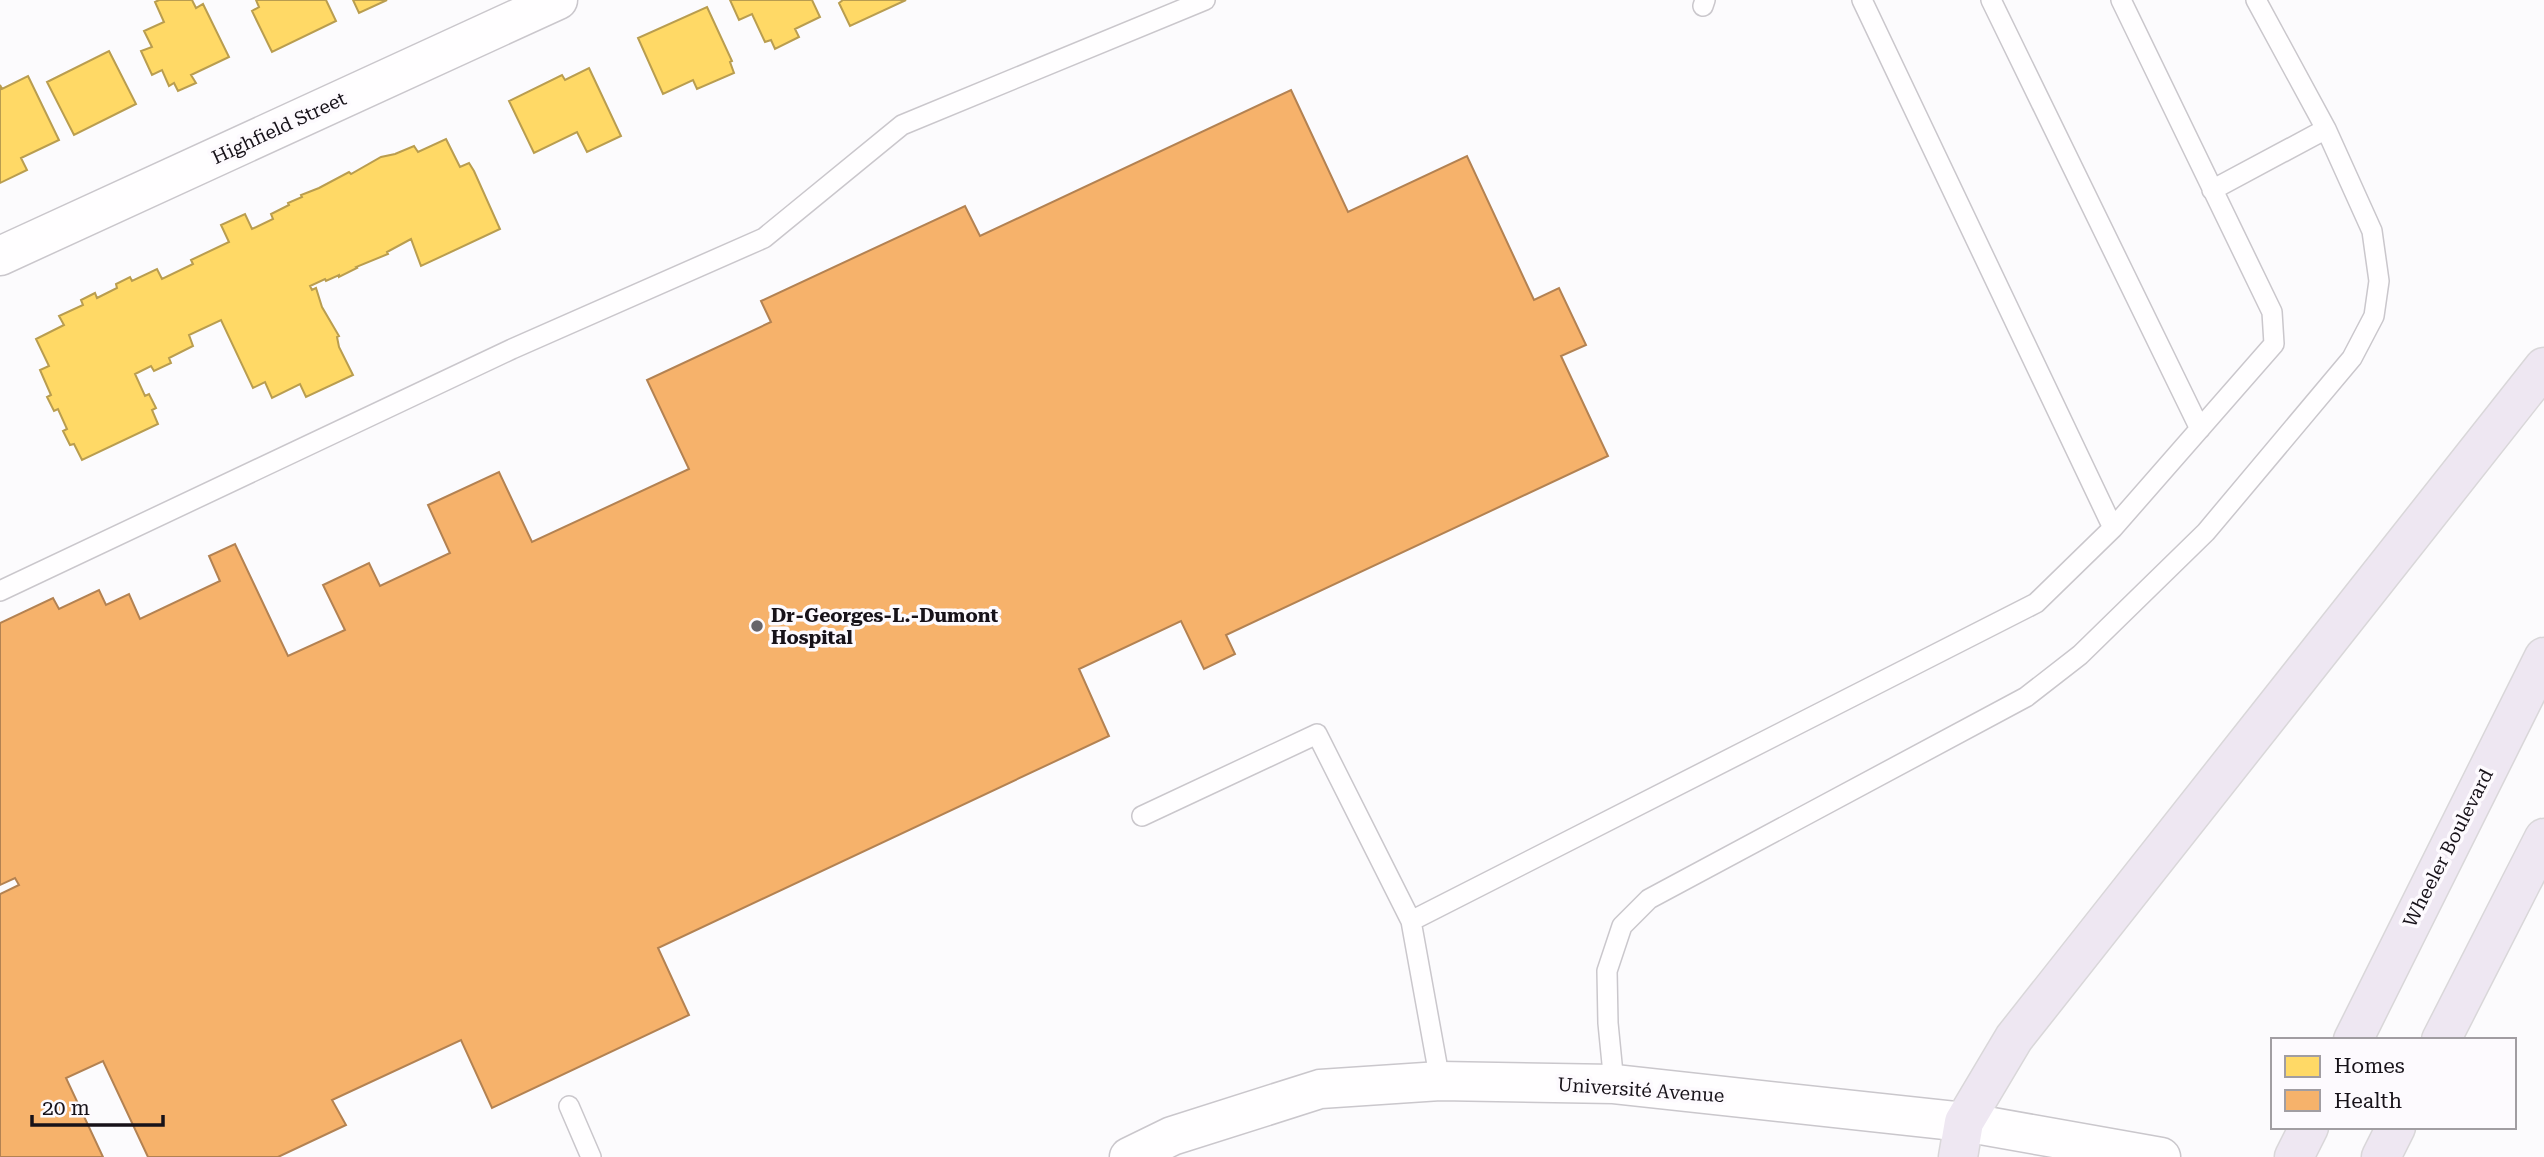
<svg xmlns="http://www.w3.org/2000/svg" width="2544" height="1157" font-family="'Roboto Serif',serif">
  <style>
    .homes { fill: #ffd966; stroke: #b99d4f; stroke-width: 2 }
    .health { fill: #f6b26b; stroke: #b38252; stroke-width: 2 }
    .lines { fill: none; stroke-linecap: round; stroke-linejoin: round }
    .service-casing { stroke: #cac7cc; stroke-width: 22 }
    .minor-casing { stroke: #cac7cc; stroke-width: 41 }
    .tertiary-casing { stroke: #cac7cc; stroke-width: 41 }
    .motorway-casing { stroke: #d9d7d9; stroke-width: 41 }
    .service { stroke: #fffeff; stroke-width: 19 }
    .minor { stroke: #fffeff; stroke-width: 38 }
    .tertiary { stroke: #fffeff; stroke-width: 38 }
    .motorway { stroke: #eee7f2; stroke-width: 38 }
    .poi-dot { fill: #676469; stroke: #fdfafe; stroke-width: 2.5 }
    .labels { text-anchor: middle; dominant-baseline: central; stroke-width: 7; stroke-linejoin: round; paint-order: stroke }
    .street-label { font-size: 19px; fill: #171219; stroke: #fdfafe }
    .poi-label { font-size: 19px; font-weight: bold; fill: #171219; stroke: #fdfafe; text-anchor: start }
  </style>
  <rect width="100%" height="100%" fill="#fcfbfd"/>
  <!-- homes -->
  <path class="homes" d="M 159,0 L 192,0 L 196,8 L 203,4 L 229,57 L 191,75 L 196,83 L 178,91 L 174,83 L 169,86 L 162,70 L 152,75 L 141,51 L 152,47 L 144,31 L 164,22 L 155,2 Z
    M 256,0 L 326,0 L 336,21 L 272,52 L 252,11 L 259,7 Z
    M 353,0 L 387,0 L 359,13 Z
    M 730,0 L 812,0 L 820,17 L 795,29 L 799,37 L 775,49 L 771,40 L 765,42 L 752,14 L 739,20 Z
    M 843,0 L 906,0 L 850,26 L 839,3 Z
    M 707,7 L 732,61 L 730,62 L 734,73 L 697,89 L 693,80 L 663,94 L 638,38 Z
    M 109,51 L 136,104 L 74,135 L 47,82 Z
    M 589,68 L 621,136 L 587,152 L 577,132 L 534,153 L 509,101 L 562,75 L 565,80 Z
    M 28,76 L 59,140 L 21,158 L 27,170 L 0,183 L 0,85 L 2,89 Z
    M 446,139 L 460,167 L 469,163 L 474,171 L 500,229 L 421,266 L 411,239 L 387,252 L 388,254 L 356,267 L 357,268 L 339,277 L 339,275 L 326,281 L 325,279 L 310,286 L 312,290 L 316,288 L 322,307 L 339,336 L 337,337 L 339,347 L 353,375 L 306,397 L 300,384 L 272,398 L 265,382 L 253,388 L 221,320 L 189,335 L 193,346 L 169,358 L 171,363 L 154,371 L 151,366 L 135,374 L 145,396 L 149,394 L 156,408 L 152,410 L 158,424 L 82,460 L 74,444 L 70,445 L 63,431 L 67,429 L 58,409 L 54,411 L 47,397 L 51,395 L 40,370 L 49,366 L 36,339 L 64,325 L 59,316 L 83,305 L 81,300 L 95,293 L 97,298 L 117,288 L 116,284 L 130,277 L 132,281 L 157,269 L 162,279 L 193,264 L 191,260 L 229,242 L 221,225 L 245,214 L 252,229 L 273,219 L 271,214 L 289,205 L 288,203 L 302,197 L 301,195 L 319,188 L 349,172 L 351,174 L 381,157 L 395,154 L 414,146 L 418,152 Z"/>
  <!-- health -->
  <path class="health" d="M 1291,90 L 1348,212 L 1467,156 L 1534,300 L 1559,288 L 1586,345 L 1561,356 L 1608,456 L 1226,635 L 1235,654 L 1204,669 L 1181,621 L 1079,669 L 1109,736 L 658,948 L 689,1015 L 492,1108 L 461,1040 L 332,1100 L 346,1125 L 278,1157 L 148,1157 L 103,1061 L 66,1078 L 103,1157 L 0,1157 L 0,894 L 19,885 L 15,878 L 0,885 L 0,623 L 53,598 L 59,609 L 99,590 L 106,605 L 129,594 L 140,619 L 220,581 L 209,556 L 235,544 L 288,656 L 345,630 L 323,585 L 369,563 L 380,586 L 450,553 L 428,505 L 499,472 L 532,542 L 689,469 L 647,380 L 771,322 L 761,301 L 965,206 L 980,236 Z"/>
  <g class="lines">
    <!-- service casing -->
    <g class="service-casing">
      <path id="service" d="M 1862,0 L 2113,528
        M 1991,0 L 2200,429
        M 1703,6 L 1705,0
        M 2212,190 L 2326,129
        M 0,591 L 512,349 L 764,238 L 902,125 L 1205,0
        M 1142,816 L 1317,734 L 1411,921 L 1440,1081
        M 1411,921 L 2036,603 L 2113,528 L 2274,344 L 2272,312 L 2121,0
        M 1614,1084 L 1608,1023 L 1607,971 L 1622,926 L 1649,899 L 2026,697 L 2080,655 L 2206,532 L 2352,358 L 2374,316 L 2379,281 L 2372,231 L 2326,129 L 2256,0
        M 569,1106 L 591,1157"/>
    </g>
    <!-- minor casing -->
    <g class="minor-casing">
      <path id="minor" d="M 0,256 L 558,0"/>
    </g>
    <!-- tertiary casing -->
    <g class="tertiary-casing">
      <path id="tertiary" d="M 1129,1157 L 1172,1136 L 1320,1089 L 1440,1081 L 1614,1084 L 1964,1122 L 2161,1157"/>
    </g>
    <!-- motorway casing -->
    <g class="motorway-casing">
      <path id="motorway" d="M 2353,1040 L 2544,657
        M 2441,1040 L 2544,838
        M 1958,1157 L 1964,1122 L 2014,1038 L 2544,367
        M 2294,1157 L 2309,1127
        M 2381,1157 L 2396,1127"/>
    </g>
    <!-- service -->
    <use href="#service" class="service"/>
    <!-- minor -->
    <use href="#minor" class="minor"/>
    <!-- tertiary -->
    <use href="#tertiary" class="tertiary"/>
    <!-- motorway -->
    <use href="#motorway" class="motorway"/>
  </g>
  <!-- markers -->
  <circle class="poi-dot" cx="757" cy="626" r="7"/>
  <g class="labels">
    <!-- street labels -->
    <g class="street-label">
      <text transform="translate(279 128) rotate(-25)">Highfield Street</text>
      <text transform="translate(2448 848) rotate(-63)">Wheeler Boulevard</text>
      <text transform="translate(1641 1090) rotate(4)">Université Avenue</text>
    </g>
    <!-- poi labels -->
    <g class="poi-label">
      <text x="771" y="615">Dr-Georges-L.-Dumont<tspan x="771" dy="22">Hospital</tspan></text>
    </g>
  </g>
  <!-- legend -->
  <rect x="2271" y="1038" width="245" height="91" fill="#fdfafe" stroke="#a19da2" stroke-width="2"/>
  <rect x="2285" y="1056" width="35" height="21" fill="#ffd966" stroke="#a19da2" stroke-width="2"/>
  <text x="2334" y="1073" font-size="21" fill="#171219">Homes</text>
  <rect x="2285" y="1090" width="35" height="21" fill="#f6b26b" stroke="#a19da2" stroke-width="2"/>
  <text x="2334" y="1108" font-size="21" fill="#171219">Health</text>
  <!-- scale -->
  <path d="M32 1115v10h131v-10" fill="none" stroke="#171219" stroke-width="3.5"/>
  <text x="42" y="1115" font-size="21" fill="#171219" stroke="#fdfafe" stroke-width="5" paint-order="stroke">20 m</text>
</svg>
